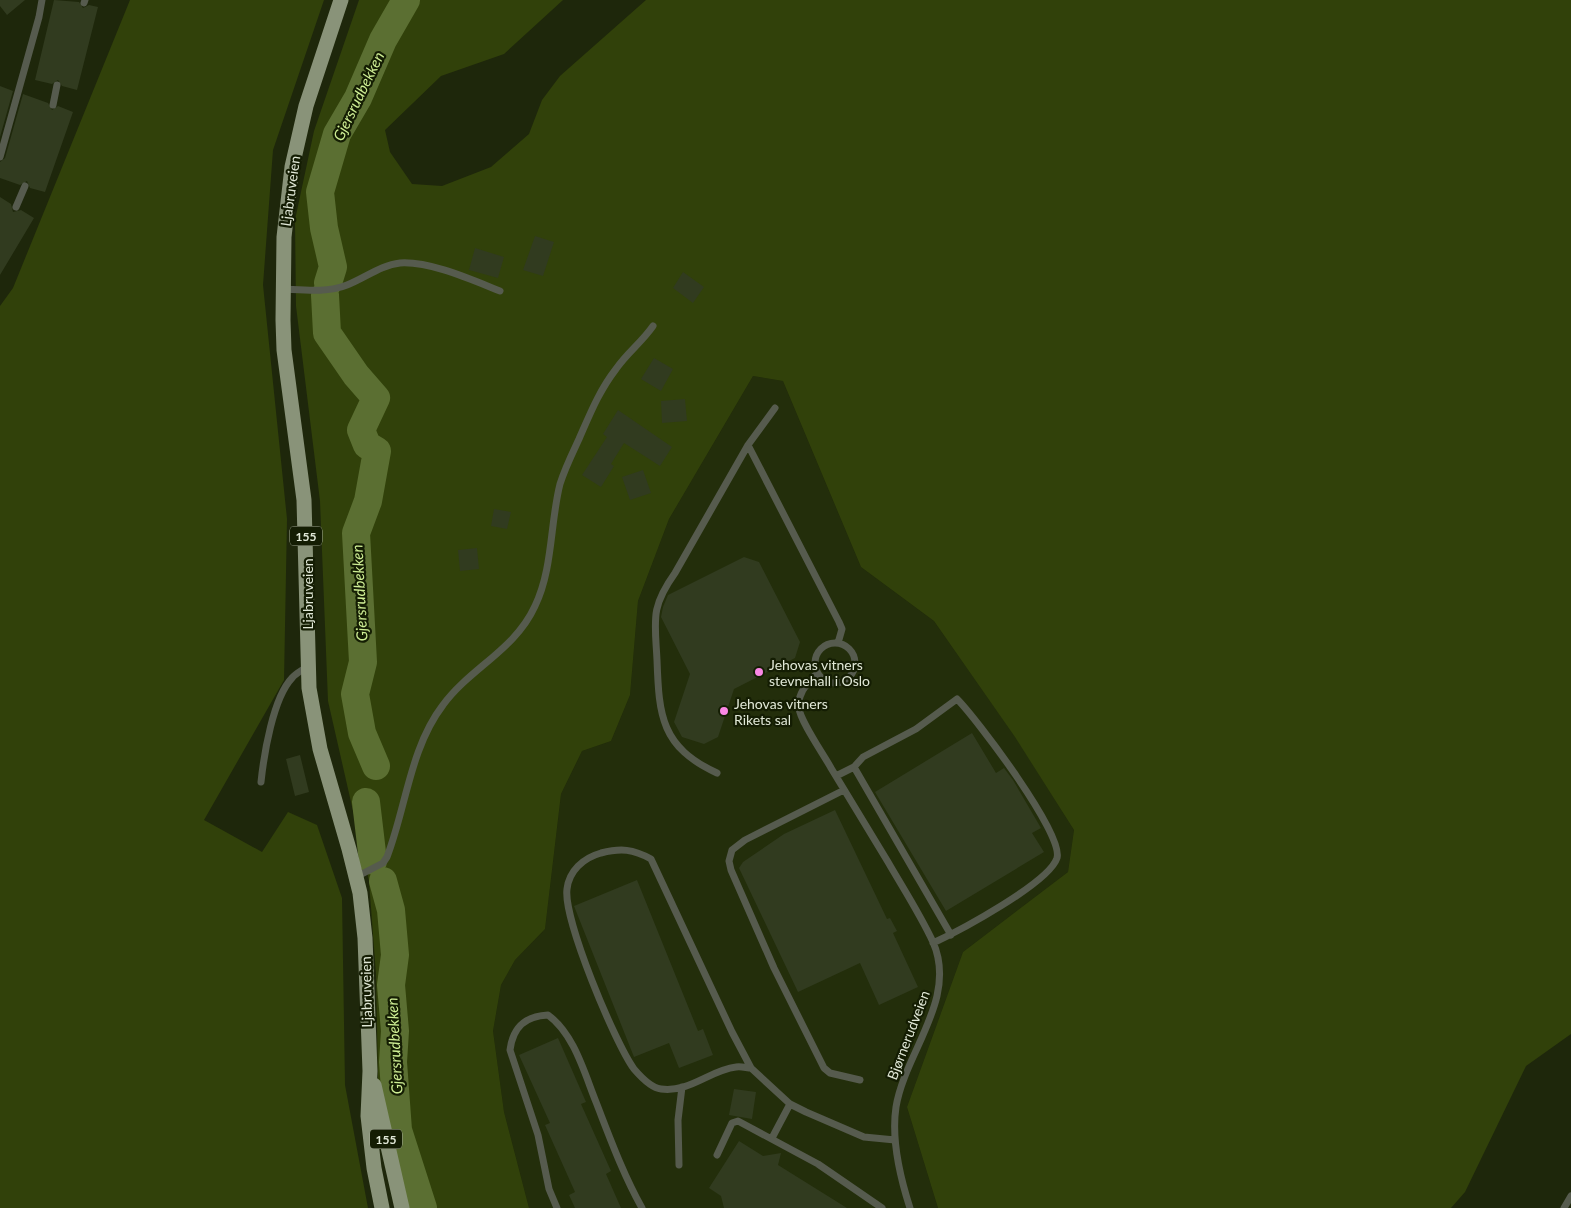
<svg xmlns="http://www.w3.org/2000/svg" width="1571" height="1208" font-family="Lato,sans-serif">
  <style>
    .built { fill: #232e0b }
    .green { fill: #31410a }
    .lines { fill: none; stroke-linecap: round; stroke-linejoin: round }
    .river { stroke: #5b6f32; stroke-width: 28 }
    .building { fill: #313b1f }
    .lane { stroke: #565b4e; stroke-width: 7 }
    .primary { stroke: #899379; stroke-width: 15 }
    .poi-dot { fill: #fb87e5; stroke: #141d03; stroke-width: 2 }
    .labels { text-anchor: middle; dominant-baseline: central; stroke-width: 4.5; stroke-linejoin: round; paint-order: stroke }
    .shield { fill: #141d03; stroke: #a4ab97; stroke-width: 1 }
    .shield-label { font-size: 12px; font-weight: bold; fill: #e1e8d7 }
    .street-label { font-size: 14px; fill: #e1e8d7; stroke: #141d03 }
    .poi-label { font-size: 14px; fill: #e1e8d7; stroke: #141d03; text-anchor: start }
    .water-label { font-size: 15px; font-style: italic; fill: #cfef95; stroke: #141d03 }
  </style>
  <rect width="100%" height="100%" fill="#1e270b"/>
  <!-- built -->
  <path class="built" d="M 753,376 L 783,381 L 861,567 L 934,621 L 1019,742 L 1074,830 L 1068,872 L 963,952 L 907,1107 L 938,1208 L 529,1208 L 504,1112 L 493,1031 L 501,985 L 515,960 L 545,929 L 561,794 L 582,751 L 611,741 L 630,695 L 638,601 L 669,519 Z"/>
  <!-- green -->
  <path class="green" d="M 130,0 L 324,0 L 273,150 L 263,285 L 287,519 L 284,680 L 204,820 L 262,852 L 288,812 L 317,825 L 342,898 L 345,1085 L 368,1208 L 0,1208 L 0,306 L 13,288 Z
    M 359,0 L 563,0 L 504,54 L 441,76 L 385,130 L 390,152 L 412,184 L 442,186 L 491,167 L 529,134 L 542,100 L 560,76 L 646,0 L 1571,0 L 1571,1034 L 1526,1066 L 1465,1192 L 1451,1208 L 938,1208 L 907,1107 L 963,952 L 1068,872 L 1074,830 L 1015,737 L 934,621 L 861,567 L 783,381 L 753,376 L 669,519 L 638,601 L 630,695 L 611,741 L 582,751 L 561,794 L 545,929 L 515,960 L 501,985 L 493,1031 L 504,1112 L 529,1208 L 411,1208 L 378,1079 L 376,974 L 369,881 L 328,701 L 320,501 L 296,306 L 295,220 L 314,131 Z"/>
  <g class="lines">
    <!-- river -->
    <path class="river" d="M 328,283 L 333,267 L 324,228 L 320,192 L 337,134 L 358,98 L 383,40 L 406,0
      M 325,295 L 327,333 L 356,375 L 376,398 L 361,430 L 367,445 L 377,451 L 368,501 L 356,533 L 363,662 L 355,694 L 362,733 L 376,766
      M 366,802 L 373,861
      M 383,881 L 391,910 L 395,955 L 391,985 L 395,1031 L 393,1062 L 398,1130 L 423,1208"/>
  </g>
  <!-- building -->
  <path class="building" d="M 0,0 L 25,0 L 7,15 L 0,6 Z
    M 54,0 L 79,2 L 83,8 L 89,5 L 98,7 L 77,90 L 62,86 L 58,80 L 52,84 L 35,80 Z
    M 0,86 L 13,91 L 0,137 Z
    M 23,94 L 48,103 L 52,110 L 58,106 L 73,112 L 45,192 L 30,188 L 27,181 L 20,185 L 0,178 L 0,162 L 5,158 Z
    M 0,197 L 11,204 L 13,212 L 21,210 L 34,218 L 0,275 Z
    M 535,236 L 554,242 L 543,276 L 523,270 Z
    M 475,248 L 504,257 L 498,278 L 469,270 Z
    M 683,272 L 704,287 L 693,303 L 673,288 Z
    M 654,358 L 673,369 L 661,391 L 641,379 Z
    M 685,399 L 687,421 L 662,423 L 661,401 Z
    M 618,410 L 672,447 L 660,466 L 624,443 L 611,464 L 614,466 L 601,487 L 582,475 L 607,437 L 603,434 Z
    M 643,470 L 651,493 L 630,500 L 622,477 Z
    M 494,509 L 511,512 L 507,529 L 491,526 Z
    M 477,548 L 479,569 L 460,571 L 458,550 Z
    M 744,557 L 759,562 L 800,642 L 795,658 L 734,689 L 718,737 L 704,744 L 682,737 L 674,722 L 690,674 L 661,617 L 663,607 L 668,595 Z
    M 972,733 L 996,773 L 1004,768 L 1013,780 L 1041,828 L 1032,833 L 1044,852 L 946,911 L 875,792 Z
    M 300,755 L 309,792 L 295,796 L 286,759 Z
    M 835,810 L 887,919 L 890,918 L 897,931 L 893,933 L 918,987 L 879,1005 L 860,963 L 798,992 L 739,868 L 743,862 L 784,834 Z
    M 637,880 L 698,1031 L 703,1029 L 713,1055 L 679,1068 L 669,1043 L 634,1057 L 574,906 Z
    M 558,1038 L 586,1102 L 581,1104 L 611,1171 L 606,1174 L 621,1208 L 575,1208 L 569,1195 L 575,1192 L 545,1125 L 550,1123 L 519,1055 Z
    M 734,1089 L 756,1092 L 752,1119 L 729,1115 Z
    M 739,1141 L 763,1156 L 781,1153 L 778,1165 L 847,1208 L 724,1208 L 721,1196 L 709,1188 Z"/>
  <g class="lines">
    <!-- lane -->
    <path class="lane" d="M 84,3 L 85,0
      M 53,105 L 57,85
      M 0,157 L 39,17 L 42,0
      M 16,207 L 25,186
      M 283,289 C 304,290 327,293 347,285 C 365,278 381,265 400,263 C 430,261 472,280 500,291
      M 748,445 L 839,622 L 842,629 L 838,643
      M815 663a20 20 0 1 1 40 0a20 20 0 1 1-40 0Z
      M 817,673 C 808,683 797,693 799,708 C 800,721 824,755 831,768 C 850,799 869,831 888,862 C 903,888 920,914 933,942 C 958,999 905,1052 896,1107 C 891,1140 900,1177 910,1208
      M 854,767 L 951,935
      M 717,773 C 661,747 659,716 657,660 C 655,620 650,608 675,573 L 748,445 L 775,408
      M 836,776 L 854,767 L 863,757 L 916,729 L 957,699 C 976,718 1064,834 1057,858 C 1049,883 959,931 933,943
      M 261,782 C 264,754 273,698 292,678 C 296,673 303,670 308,666
      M 844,790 L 745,840 L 732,850 L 729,861 L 731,870 L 774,968 L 824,1068 L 830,1073 L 860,1080
      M 356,877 L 383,863 L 387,857 C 406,808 410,748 443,705 C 470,668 515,650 535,606 C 553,569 550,523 560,484 C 565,468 572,454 579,439 C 590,414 599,391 616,369 C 627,353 642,342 653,326
      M 751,1068 C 747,1068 741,1066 736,1067 C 710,1070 689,1093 661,1089 C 651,1088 640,1076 634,1069 C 615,1043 563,919 567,889 C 569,871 583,858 601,853 C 621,848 633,849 651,859 L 732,1032 L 751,1068 L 790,1104 L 806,1112 L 864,1137 L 895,1140
      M 772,1138 L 790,1104
      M 717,1155 L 732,1123 L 738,1121 L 818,1164 L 882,1208
      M 679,1165 L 678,1120 L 682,1087
      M 557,1208 L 549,1189 L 538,1135 L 510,1050 C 513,1027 525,1016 548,1015 C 574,1034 584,1072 596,1102 C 610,1138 623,1174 642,1208
      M 1564,1208 L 1571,1196"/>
    <!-- primary -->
    <path class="primary" d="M 341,0 L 306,106 L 292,167 L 284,237 L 283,320 L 284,350 L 304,500 L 309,688 L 320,749 L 349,849 L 360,893 L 365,938 L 370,1071 L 368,1116 L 374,1168 L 382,1208
      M 374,1085 L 402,1208"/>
  </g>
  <!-- markers -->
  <g class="poi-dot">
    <circle cx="759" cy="672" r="5"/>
    <circle cx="724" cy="711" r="5"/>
  </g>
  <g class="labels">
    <!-- shield labels -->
    <g class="shield">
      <rect x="290" y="526.5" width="32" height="19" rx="4"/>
      <rect x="370" y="1129.5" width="32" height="19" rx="4"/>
    </g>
    <g class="shield-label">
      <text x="306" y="536">155</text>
      <text x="386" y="1139">155</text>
    </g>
    <!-- street labels -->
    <g class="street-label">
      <text transform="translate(290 191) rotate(-82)">Ljabruveien</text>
      <text transform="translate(307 594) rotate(-90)">Ljabruveien</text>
      <text transform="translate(366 992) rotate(-91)">Ljabruveien</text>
      <text transform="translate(908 1035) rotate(-69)">Bjørnerudveien</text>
    </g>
    <!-- poi labels -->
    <g class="poi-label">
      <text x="769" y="664">Jehovas vitners<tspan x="769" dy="16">stevnehall i Oslo</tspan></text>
      <text x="734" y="703">Jehovas vitners<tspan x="734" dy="16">Rikets sal</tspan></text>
    </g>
    <!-- water labels -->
    <g class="water-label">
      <text transform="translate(358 96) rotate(-64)">Gjersrudbekken</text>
      <text transform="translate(359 593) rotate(-93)">Gjersrudbekken</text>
      <text transform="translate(394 1046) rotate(-93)">Gjersrudbekken</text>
    </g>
  </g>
</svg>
